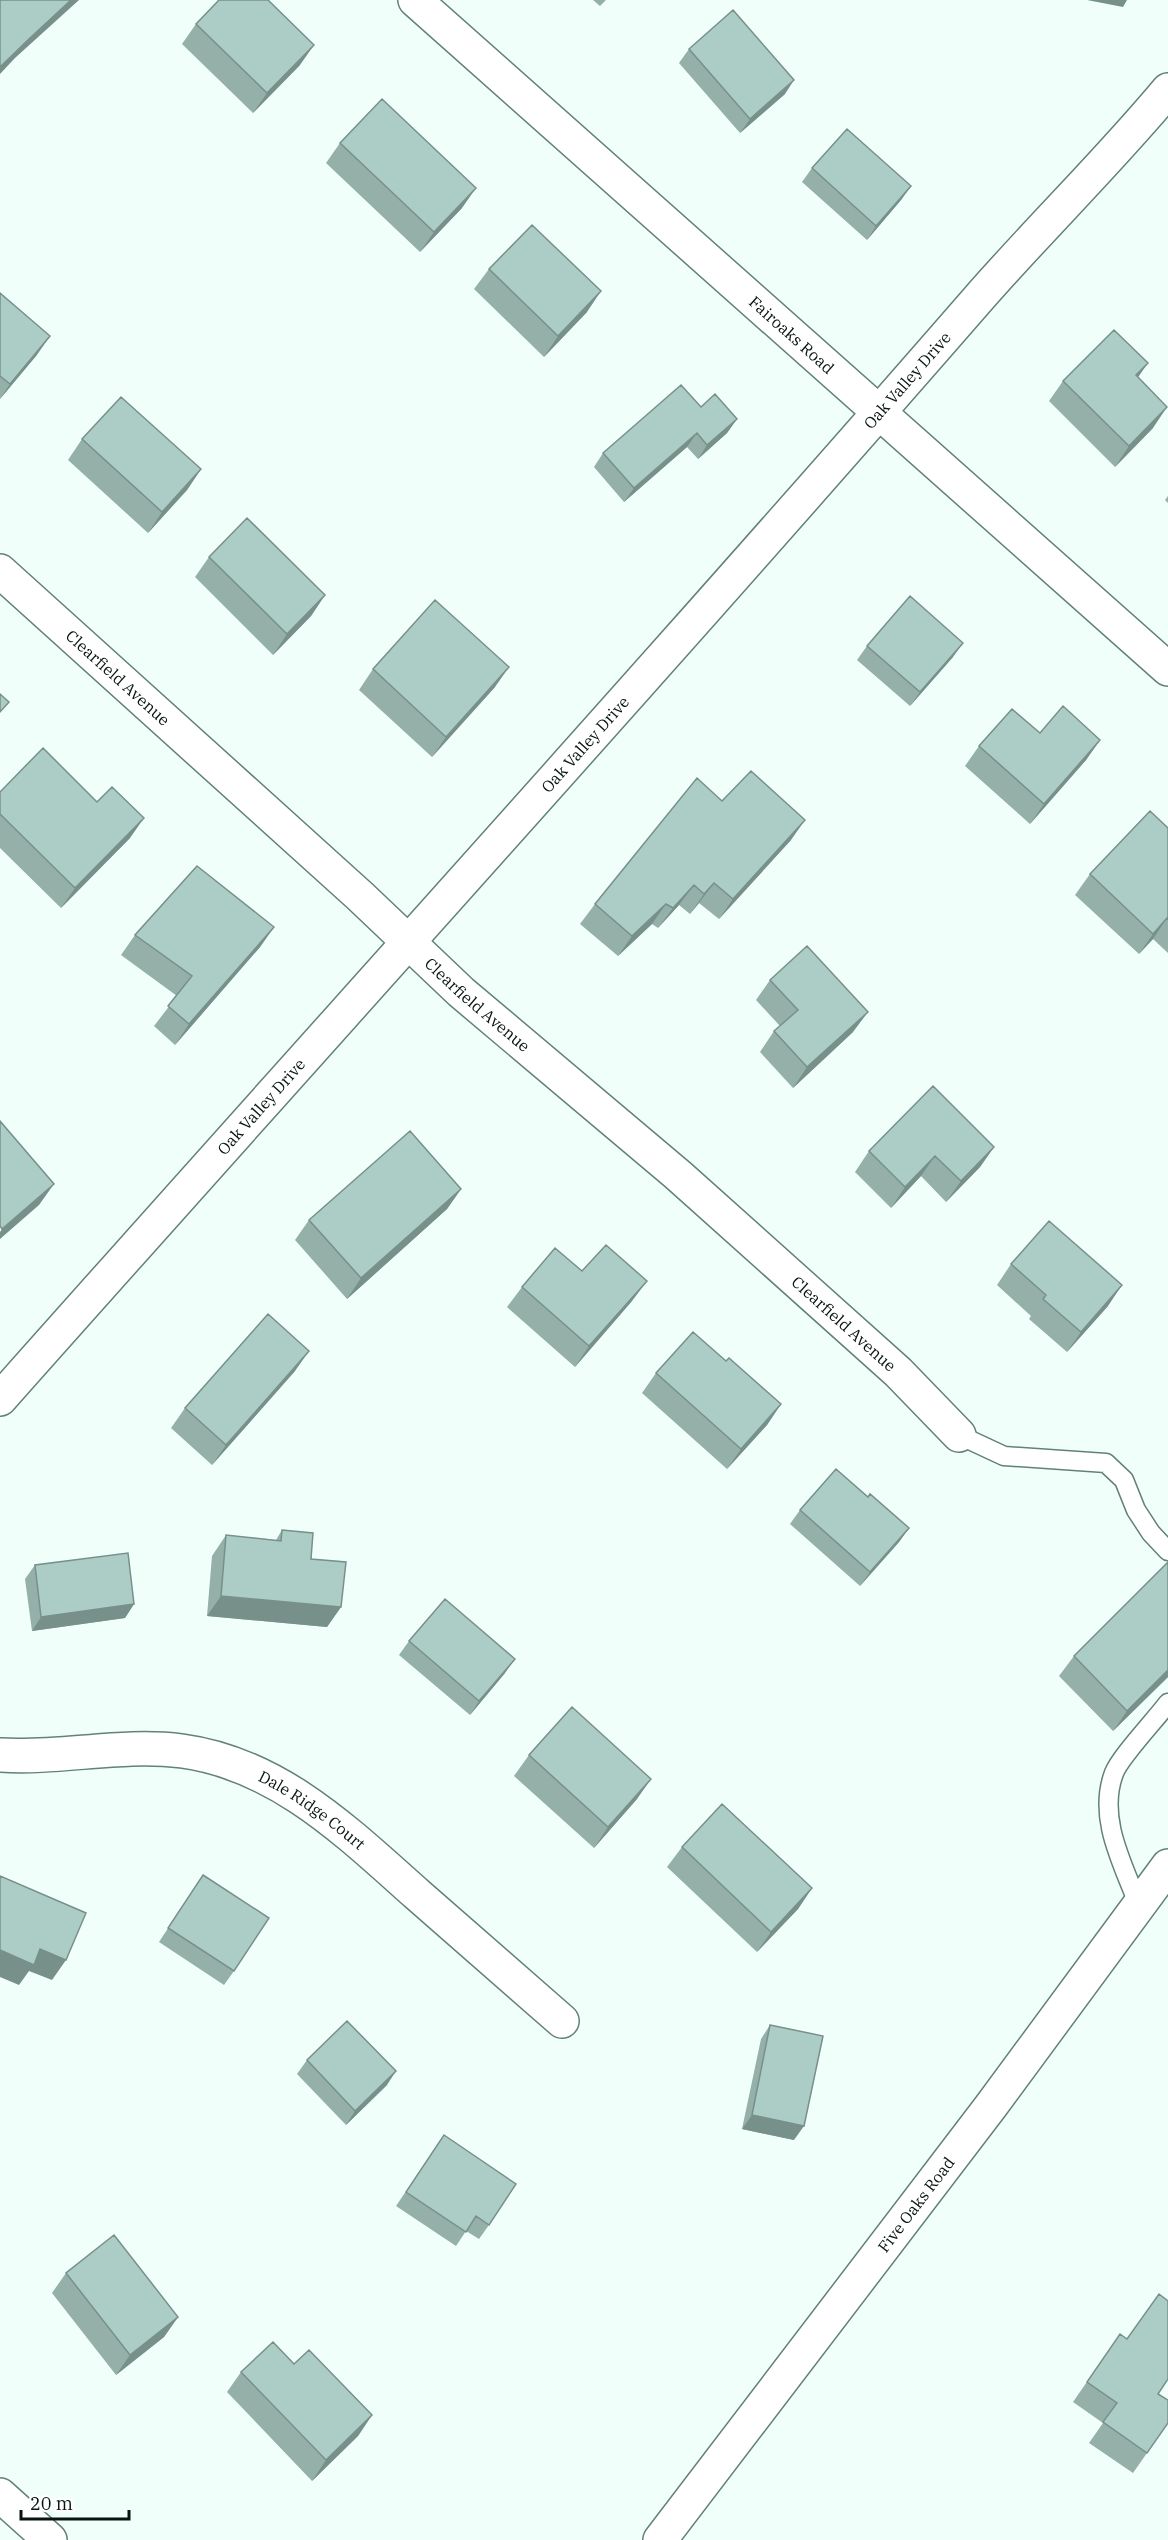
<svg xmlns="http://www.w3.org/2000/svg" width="1168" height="2540" font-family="'IBM Plex Serif',serif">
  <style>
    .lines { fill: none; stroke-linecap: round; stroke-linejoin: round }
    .service-casing { stroke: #628179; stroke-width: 21 }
    .minor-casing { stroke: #628179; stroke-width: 36 }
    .tertiary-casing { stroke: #628179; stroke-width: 36 }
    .service { stroke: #fff; stroke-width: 18 }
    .minor { stroke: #fff; stroke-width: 33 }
    .tertiary { stroke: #fff; stroke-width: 33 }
    .wall { fill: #94b0a9 }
    .shaded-wall { fill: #78908a }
    .building { fill: #accdc5; stroke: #78908a; stroke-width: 1.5 }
    .labels { text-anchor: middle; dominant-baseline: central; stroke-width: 5; stroke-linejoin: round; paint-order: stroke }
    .street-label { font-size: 16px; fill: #081411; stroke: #fff }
  </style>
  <rect width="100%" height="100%" fill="#f1fffb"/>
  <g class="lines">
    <!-- service casing -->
    <g class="service-casing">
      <path id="service" d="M 959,1435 L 1004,1456 L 1106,1463 L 1124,1480 L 1136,1510 L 1151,1533 L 1168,1551
        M 1139,1906 C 1123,1864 1097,1818 1114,1773 C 1120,1757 1156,1719 1168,1703"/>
    </g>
    <!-- minor casing -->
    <g class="minor-casing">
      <g id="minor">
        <path id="s1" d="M 415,0 L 1168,669"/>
        <path id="s2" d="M 0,571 L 360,896 L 461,992 L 678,1175 L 898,1372 L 959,1435"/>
        <path id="s3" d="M 0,1755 C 61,1759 121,1743 182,1751 C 279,1764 348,1833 418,1895 C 466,1937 514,1979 562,2021"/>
        <path d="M 0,2495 L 50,2540"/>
        <path id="s4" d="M 660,2540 L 991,2106 L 1168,1866"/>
      </g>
    </g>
    <!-- tertiary casing -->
    <g class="tertiary-casing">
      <g id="tertiary">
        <path id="s5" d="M 0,1399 C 326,1032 656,669 978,299 C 1040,228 1108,162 1168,90"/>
      </g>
    </g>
    <!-- service -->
    <use href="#service" class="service"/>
    <!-- minor -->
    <use href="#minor" class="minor"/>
    <!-- tertiary -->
    <use href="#tertiary" class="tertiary"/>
  </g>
  <!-- wall -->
  <path class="wall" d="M 593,0 L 606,0 L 600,6 Z
    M 196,24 L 300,65 L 253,113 L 182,44 Z
    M 689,49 L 785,94 L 740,133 L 679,63 Z
    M 340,143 L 462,208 L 420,252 L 326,163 Z
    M 812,168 L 911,186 L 901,200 L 867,240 L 802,182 Z
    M 489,269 L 587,312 L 544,357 L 474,289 Z
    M 0,293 L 50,336 L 36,356 L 0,399 Z
    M 1138,378 L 1153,428 L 1115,467 L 1049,401 L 1063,381 Z
    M 701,407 L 737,419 L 727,433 L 698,459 L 687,447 L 624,502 L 594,467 L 603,453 Z
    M 82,439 L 201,469 L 187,490 L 148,533 L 68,460 Z
    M 1168,496 L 1168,503 L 1165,500 Z
    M 209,557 L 325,595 L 311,616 L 273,655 L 195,577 Z
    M 867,646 L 953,657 L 910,706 L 857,660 Z
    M 373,669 L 495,687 L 432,757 L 359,690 Z
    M 1100,740 L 1086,760 L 1030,824 L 965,766 L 979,746 Z
    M 0,792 L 130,838 L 61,908 L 0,848 Z
    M 722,801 L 791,840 L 719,919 L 699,903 L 690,914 L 679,905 L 658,928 L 652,924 L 618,956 L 580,924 L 595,904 Z
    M 1168,828 L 1168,953 L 1153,939 L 1139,954 L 1075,895 L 1090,874 Z
    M 274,927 L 260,947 L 175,1045 L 154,1026 L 177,996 L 121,955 L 135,935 Z
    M 770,980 L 853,1032 L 793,1088 L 760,1052 L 774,1031 L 780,1026 L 756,1000 Z
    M 994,1147 L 980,1167 L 946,1202 L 921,1176 L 891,1208 L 855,1172 L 869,1151 Z
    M 461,1189 L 447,1209 L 347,1299 L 295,1240 L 309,1220 Z
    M 1011,1264 L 1108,1306 L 1067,1352 L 1029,1319 L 1031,1316 L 997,1285 Z
    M 522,1287 L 632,1301 L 575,1367 L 507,1307 Z
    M 726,1361 L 781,1404 L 767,1425 L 727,1469 L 642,1393 L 656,1373 Z
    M 295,1371 L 212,1465 L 171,1428 L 185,1408 Z
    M 868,1497 L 909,1528 L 899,1542 L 860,1586 L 790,1524 L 800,1510 Z
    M 282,1530 L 341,1607 L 327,1627 L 207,1616 L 212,1556 L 226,1535 L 276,1540 Z
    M 1168,1562 L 1168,1677 L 1113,1731 L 1059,1676 L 1074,1656 Z
    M 35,1565 L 134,1604 L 125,1618 L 32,1631 L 25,1579 Z
    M 409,1641 L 505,1673 L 470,1715 L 399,1655 Z
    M 529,1755 L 637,1799 L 594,1848 L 514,1776 Z
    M 682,1847 L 812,1888 L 798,1909 L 757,1952 L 667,1867 Z
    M 203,1875 L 234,1971 L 224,1985 L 159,1942 Z
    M 770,2025 L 794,2140 L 742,2129 L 761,2039 Z
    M 307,2060 L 387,2085 L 346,2125 L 297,2074 Z
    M 444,2135 L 489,2225 L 479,2239 L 466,2231 L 456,2246 L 396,2206 Z
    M 66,2273 L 178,2317 L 164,2337 L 116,2375 L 52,2293 Z
    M 1120,2334 L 1158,2394 L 1168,2423 L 1133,2473 L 1089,2443 L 1103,2423 L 1073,2402 Z
    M 294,2364 L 372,2415 L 358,2436 L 312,2481 L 227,2392 L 241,2372 Z"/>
  <!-- shaded-wall -->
  <path class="shaded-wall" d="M 71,0 L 79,0 L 15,58 L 0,74 L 0,67 L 30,38 Z
    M 1087,0 L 1127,0 L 1123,7 Z
    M 314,45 L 300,65 L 253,113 L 267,93 Z
    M 794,80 L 785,94 L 740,133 L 750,119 Z
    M 911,186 L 901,200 L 867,240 L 876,226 Z
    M 476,188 L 462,208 L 420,252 L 434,232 Z
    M 601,291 L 587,312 L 544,357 L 558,336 Z
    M 50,336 L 36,356 L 0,399 L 10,384 Z
    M 1148,363 L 1134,383 L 1136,375 Z
    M 1167,407 L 1153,428 L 1115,467 L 1129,446 Z
    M 737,419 L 727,433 L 698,459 L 707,445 Z
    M 697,433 L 687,447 L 624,502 L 634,488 Z
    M 201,469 L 187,490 L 148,533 L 162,512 Z
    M 325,595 L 311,616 L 273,655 L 287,634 Z
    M 963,643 L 953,657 L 910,706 L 920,692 Z
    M 509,667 L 495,687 L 432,757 L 446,737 Z
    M 1100,740 L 1086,760 L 1030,824 L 1044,804 Z
    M 144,818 L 130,838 L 61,908 L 75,888 Z
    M 805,820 L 791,840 L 719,919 L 733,899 Z
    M 714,883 L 699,903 L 690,914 L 704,894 Z
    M 694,885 L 679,905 L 658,928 L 673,908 Z
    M 666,904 L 652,924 L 618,956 L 632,936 Z
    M 1167,918 L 1153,939 L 1139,954 L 1153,934 Z
    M 274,927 L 260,947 L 175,1045 L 189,1024 Z
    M 868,1012 L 853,1032 L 793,1088 L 807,1067 Z
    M 994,1147 L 980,1167 L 946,1202 L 961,1181 Z
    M 935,1156 L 921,1176 L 891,1208 L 905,1187 Z
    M 54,1184 L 39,1205 L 0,1239 L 0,1232 L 2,1229 Z
    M 461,1189 L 447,1209 L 347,1299 L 361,1278 Z
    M 647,1281 L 632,1301 L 575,1367 L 589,1346 Z
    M 1122,1285 L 1108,1306 L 1067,1352 L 1081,1332 Z
    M 309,1351 L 295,1371 L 212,1465 L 226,1445 Z
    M 781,1404 L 767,1425 L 727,1469 L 741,1449 Z
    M 909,1528 L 899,1542 L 860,1586 L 870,1572 Z
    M 221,1596 L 341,1607 L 327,1627 L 207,1616 Z
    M 134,1604 L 125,1618 L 32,1631 L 41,1617 Z
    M 515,1659 L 505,1673 L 470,1715 L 479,1701 Z
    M 1168,1670 L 1168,1677 L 1113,1731 L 1127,1711 Z
    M 651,1779 L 637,1799 L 594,1848 L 608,1827 Z
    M 812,1888 L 798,1909 L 757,1952 L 771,1932 Z
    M 40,1949 L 66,1960 L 52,1980 L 29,1971 L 19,1985 L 0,1977 L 0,1950 Z
    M 396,2071 L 387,2085 L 346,2125 L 355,2111 Z
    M 752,2115 L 804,2126 L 794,2140 L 742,2129 Z
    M 178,2317 L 164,2337 L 116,2375 L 130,2355 Z
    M 372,2415 L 358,2436 L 312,2481 L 326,2460 Z"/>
  <!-- building -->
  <path class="building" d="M 0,0 L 71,0 L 30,38 L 0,67 Z
    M 219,0 L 268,0 L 314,45 L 267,93 L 196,24 Z
    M 733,10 L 794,80 L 750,119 L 689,49 Z
    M 382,99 L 476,188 L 434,232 L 340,143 Z
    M 847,129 L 911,186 L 876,226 L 812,168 Z
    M 532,225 L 601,291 L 558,336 L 489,269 Z
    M 0,293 L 50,336 L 10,384 L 0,376 Z
    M 1114,330 L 1148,363 L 1136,375 L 1167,407 L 1129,446 L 1063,381 Z
    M 681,385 L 701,407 L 715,394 L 737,419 L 707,445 L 697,433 L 634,488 L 603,453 Z
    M 121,397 L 201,469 L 162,512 L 82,439 Z
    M 247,518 L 325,595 L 287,634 L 209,557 Z
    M 910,596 L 963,643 L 920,692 L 867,646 Z
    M 435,600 L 509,667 L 446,737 L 373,669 Z
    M 0,694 L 9,702 L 0,712 Z
    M 1063,706 L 1100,740 L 1044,804 L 979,746 L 1012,709 L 1040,733 Z
    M 43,748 L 97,802 L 112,787 L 144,818 L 75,888 L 0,814 L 0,792 Z
    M 751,771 L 805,820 L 733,899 L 714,883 L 704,894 L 694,885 L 673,908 L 666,904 L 632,936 L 595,904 L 697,778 L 722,801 Z
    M 1150,811 L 1168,828 L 1168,919 L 1167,918 L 1153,934 L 1090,874 Z
    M 197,866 L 274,927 L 189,1024 L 168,1006 L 192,976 L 135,935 Z
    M 807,946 L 868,1012 L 807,1067 L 774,1031 L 798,1010 L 770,980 Z
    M 933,1086 L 994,1147 L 961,1181 L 935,1156 L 905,1187 L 869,1151 Z
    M 0,1121 L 54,1184 L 2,1229 L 0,1226 Z
    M 410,1131 L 461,1189 L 361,1278 L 309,1220 Z
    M 1049,1221 L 1122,1285 L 1081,1332 L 1043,1299 L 1046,1295 L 1011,1264 Z
    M 606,1245 L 647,1281 L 589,1346 L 522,1287 L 555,1248 L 582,1271 Z
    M 268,1314 L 309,1351 L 226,1445 L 185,1408 Z
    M 693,1332 L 726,1361 L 729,1358 L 781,1404 L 741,1449 L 656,1373 Z
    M 836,1469 L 868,1497 L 870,1494 L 909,1528 L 870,1572 L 800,1510 Z
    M 282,1530 L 313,1533 L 311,1559 L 346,1562 L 341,1607 L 221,1596 L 226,1535 L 281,1541 Z
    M 128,1553 L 134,1604 L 41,1617 L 35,1565 Z
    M 1168,1562 L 1168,1670 L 1127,1711 L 1074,1656 Z
    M 445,1599 L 515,1659 L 479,1701 L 409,1641 Z
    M 572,1707 L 651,1779 L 608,1827 L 529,1755 Z
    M 722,1804 L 812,1888 L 771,1932 L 682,1847 Z
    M 203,1875 L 269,1918 L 234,1971 L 168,1928 Z
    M 0,1876 L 86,1913 L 66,1960 L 40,1949 L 34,1965 L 0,1950 Z
    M 347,2021 L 396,2071 L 355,2111 L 307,2060 Z
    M 770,2025 L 823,2036 L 804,2126 L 752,2115 Z
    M 444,2135 L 516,2184 L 489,2225 L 476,2216 L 466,2232 L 406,2192 Z
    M 114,2235 L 178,2317 L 130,2355 L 66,2273 Z
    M 1159,2294 L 1168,2301 L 1168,2379 L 1158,2394 L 1168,2400 L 1168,2423 L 1147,2453 L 1103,2422 L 1117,2403 L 1087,2382 L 1120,2334 L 1127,2339 Z
    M 273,2342 L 294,2364 L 309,2350 L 372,2415 L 326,2460 L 241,2372 Z"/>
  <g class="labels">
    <!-- street labels -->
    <g class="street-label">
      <text stroke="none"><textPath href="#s1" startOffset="504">Fairoaks Road</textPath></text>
      <text stroke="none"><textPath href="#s5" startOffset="1364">Oak Valley Drive</textPath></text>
      <text stroke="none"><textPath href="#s2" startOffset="159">Clearfield Avenue</textPath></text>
      <text stroke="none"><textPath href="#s5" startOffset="878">Oak Valley Drive</textPath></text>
      <text stroke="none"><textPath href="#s2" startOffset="645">Clearfield Avenue</textPath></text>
      <text stroke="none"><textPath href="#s5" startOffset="392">Oak Valley Drive</textPath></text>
      <text stroke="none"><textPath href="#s2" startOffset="1131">Clearfield Avenue</textPath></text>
      <text stroke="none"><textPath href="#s3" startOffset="327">Dale Ridge Court</textPath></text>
      <text stroke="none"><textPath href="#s4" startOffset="422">Five Oaks Road</textPath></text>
    </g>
  </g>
  <!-- scale -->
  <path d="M21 2510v9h108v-9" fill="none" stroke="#081411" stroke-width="3"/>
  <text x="30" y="2510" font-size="18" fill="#081411" stroke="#ffffff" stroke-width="4.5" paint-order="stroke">20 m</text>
</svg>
